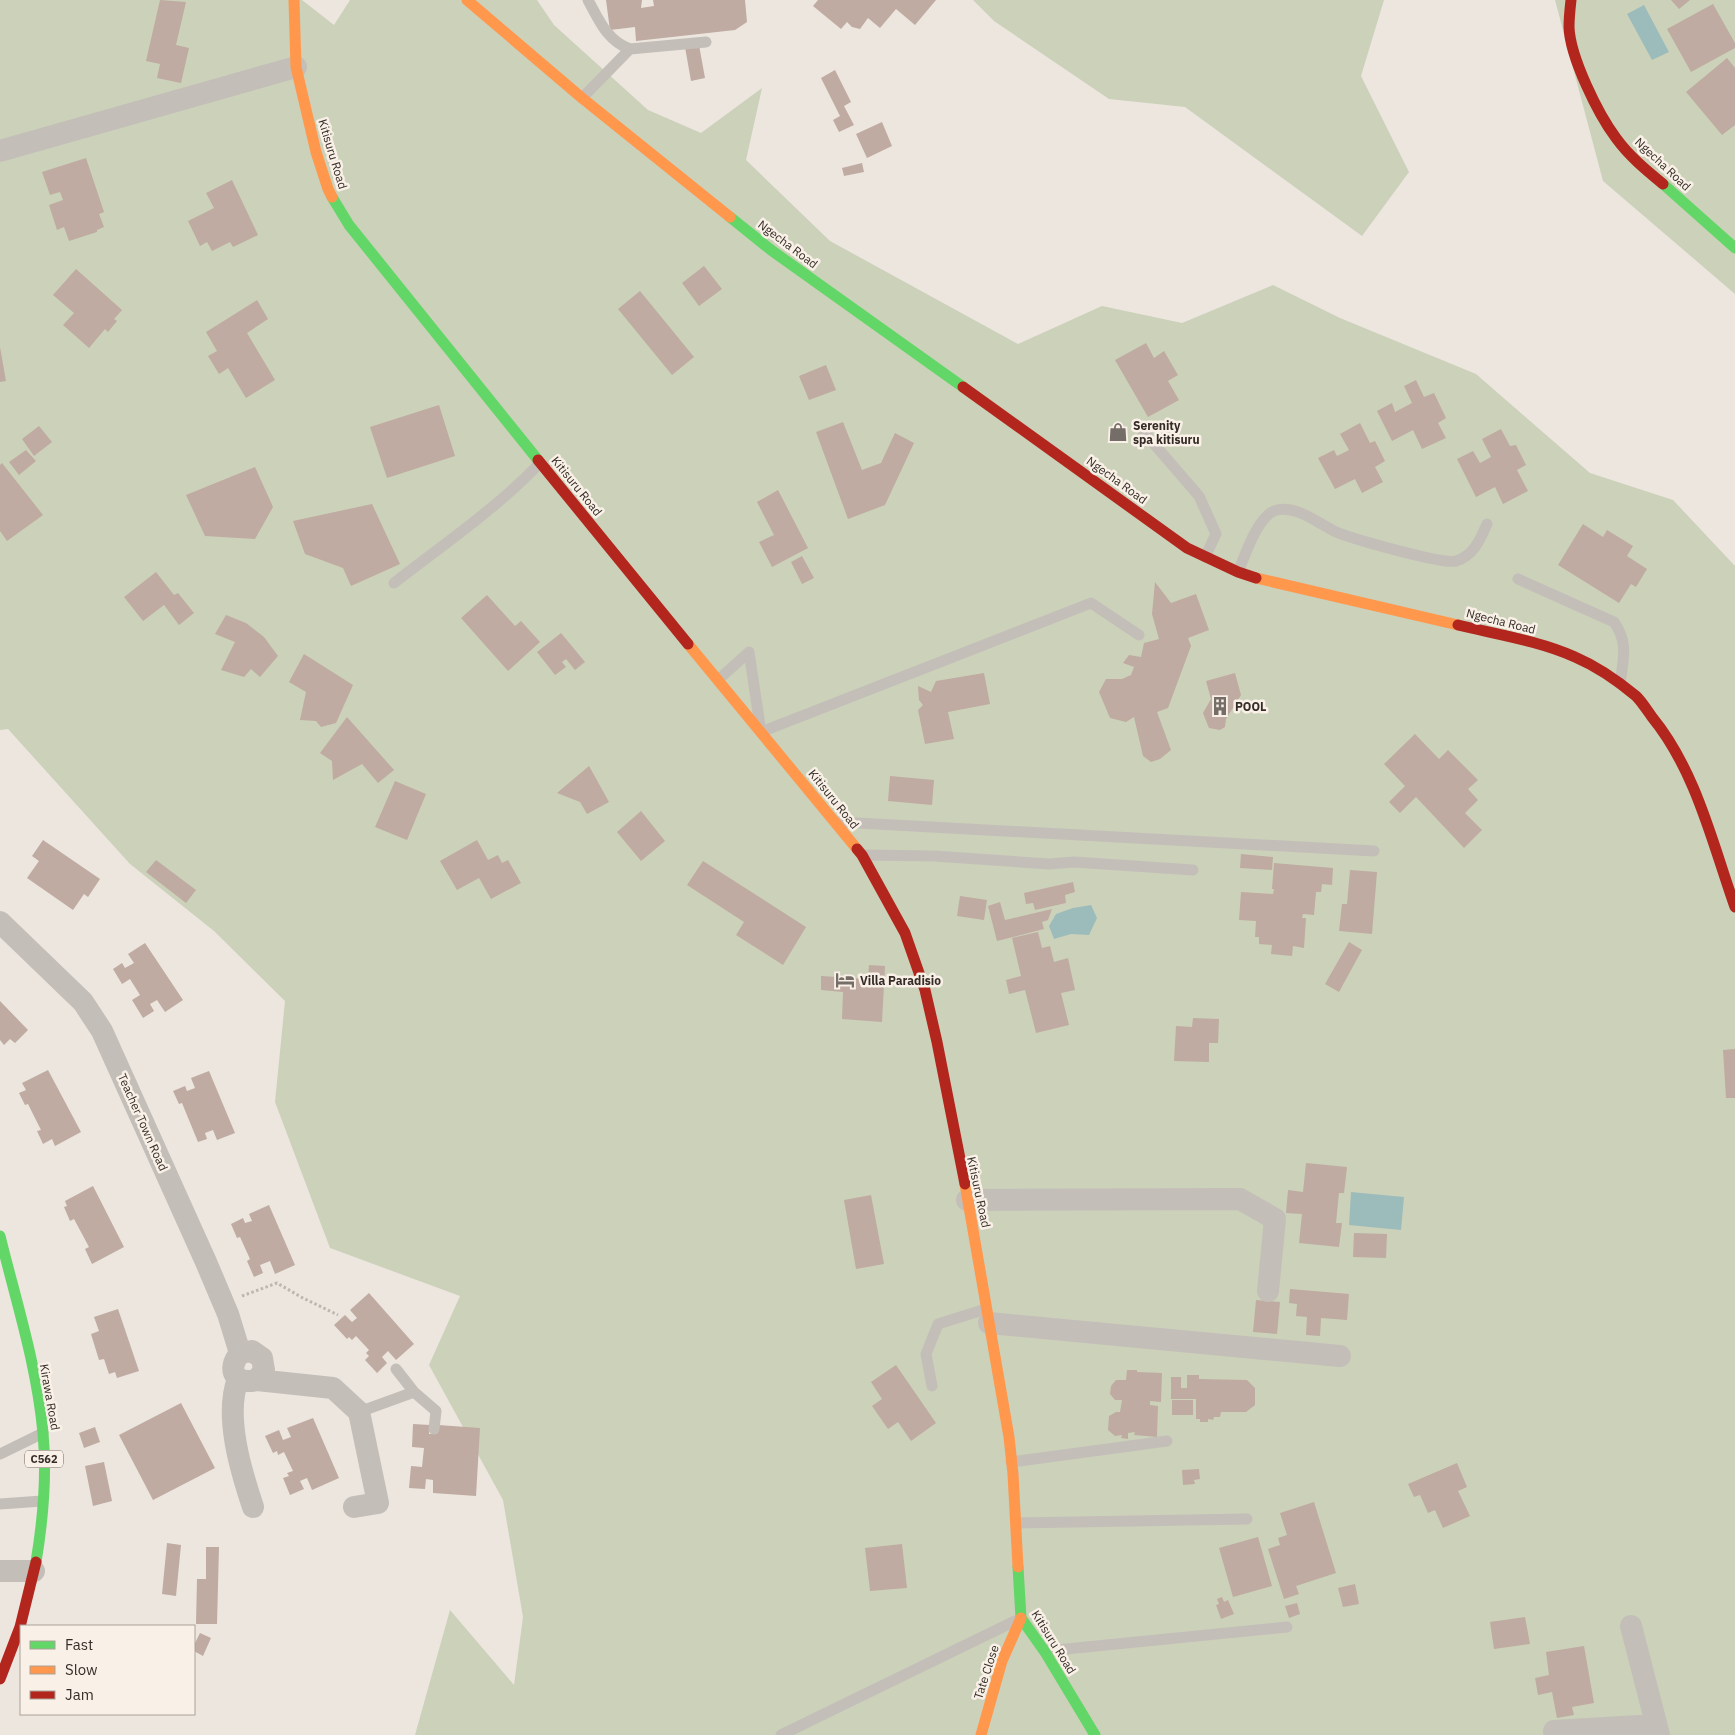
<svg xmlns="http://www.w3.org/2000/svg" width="1735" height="1735" font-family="'IBM Plex Sans',sans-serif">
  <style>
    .green { fill: #ccd1ba }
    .water { fill: #9cbcbc }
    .building { fill: #bfaba1 }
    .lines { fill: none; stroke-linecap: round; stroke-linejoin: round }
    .path { stroke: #bdb7b1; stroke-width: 3; stroke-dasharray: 2.5 2.5; stroke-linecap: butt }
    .lane { stroke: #c4beb9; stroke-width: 11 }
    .street { stroke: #c4beb9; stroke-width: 22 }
    .fast { stroke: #63d668; stroke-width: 11 }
    .slow { stroke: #ff974d; stroke-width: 11 }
    .jam { stroke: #b3261e; stroke-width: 11 }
    .labels { text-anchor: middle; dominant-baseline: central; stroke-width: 5; stroke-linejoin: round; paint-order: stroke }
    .shield { fill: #f9f1e7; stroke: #706761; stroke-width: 1 }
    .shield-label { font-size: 11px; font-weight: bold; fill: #352c27 }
    .street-label { font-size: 12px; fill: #352c27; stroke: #f9f1e7 }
    .poi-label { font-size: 12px; font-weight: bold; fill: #352c27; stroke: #f9f1e7; text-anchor: start }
  </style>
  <rect width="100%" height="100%" fill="#ece6df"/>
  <!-- green -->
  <path class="green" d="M 0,0 L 302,0 L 334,25 L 350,0 L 537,0 L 554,25 L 648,110 L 701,133 L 762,88 L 746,160 L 830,241 L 1018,344 L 1102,306 L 1182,323 L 1273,285 L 1340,318 L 1476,374 L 1590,473 L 1673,500 L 1735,566 L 1735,1735 L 415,1735 L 450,1610 L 514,1685 L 523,1617 L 503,1500 L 429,1365 L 460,1296 L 330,1248 L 275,1102 L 285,1001 L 214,931 L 130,864 L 8,729 L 0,730 Z
    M 973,0 L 1384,0 L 1361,76 L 1409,172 L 1362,236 L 1185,107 L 1109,99 L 994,21 Z
    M 1555,0 L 1735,0 L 1735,294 L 1603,181 Z"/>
  <!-- water -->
  <path class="water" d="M 1644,5 L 1669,52 L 1652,60 L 1627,14 Z
    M 1091,905 L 1097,918 L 1089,935 L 1071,934 L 1054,939 L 1049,926 L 1056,914 L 1073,908 Z
    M 1351,1192 L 1404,1197 L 1401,1230 L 1349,1225 Z"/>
  <!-- building -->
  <path class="building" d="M 160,0 L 186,2 L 176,45 L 189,48 L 181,83 L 157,78 L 160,64 L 146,61 Z
    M 606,0 L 642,0 L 641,8 L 654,6 L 653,0 L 745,0 L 747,22 L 735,30 L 636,41 L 635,27 L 610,30 Z
    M 818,0 L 936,0 L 915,25 L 896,9 L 880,28 L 868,18 L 860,29 L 852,27 L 847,22 L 841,29 L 813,6 Z
    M 1671,0 L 1690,0 L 1679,9 Z
    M 1713,4 L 1735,43 L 1735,48 L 1691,72 L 1667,29 Z
    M 699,45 L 705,78 L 691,81 L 685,47 Z
    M 1727,58 L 1735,68 L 1735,125 L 1722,135 L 1686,92 Z
    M 835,70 L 851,102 L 844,106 L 854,125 L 839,132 L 833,120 L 840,116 L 821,78 Z
    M 882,122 L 892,146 L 867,158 L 856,134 Z
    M 86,158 L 104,212 L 99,214 L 104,227 L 97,230 L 97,232 L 69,241 L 64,227 L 57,230 L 49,205 L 63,200 L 60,192 L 50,195 L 42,172 Z
    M 862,163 L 864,172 L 844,176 L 842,168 Z
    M 232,180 L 258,235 L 233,247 L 230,242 L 212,251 L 207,242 L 200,246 L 188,221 L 214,208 L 206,193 Z
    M 704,266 L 722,289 L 699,306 L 682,283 Z
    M 76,269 L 122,310 L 114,319 L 117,321 L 108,332 L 105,329 L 89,348 L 63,325 L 74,313 L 53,295 Z
    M 640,291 L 694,357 L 672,375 L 618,309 Z
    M 257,300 L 268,319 L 247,333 L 275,380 L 246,398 L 228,368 L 219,374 L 208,356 L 217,351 L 206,332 Z
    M 1146,343 L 1154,358 L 1164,351 L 1178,375 L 1168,381 L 1179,400 L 1148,417 L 1115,360 Z
    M 0,347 L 6,381 L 0,382 Z
    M 826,365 L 836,390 L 809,400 L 799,376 Z
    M 1416,380 L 1424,397 L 1434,393 L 1446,418 L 1438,423 L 1446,438 L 1422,449 L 1413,430 L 1392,441 L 1377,411 L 1392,403 L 1395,412 L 1412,403 L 1404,386 Z
    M 439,405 L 455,456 L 387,478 L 370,427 Z
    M 843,422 L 862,470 L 881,463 L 895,433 L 914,443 L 885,505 L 848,519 L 816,432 Z
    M 1360,423 L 1370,443 L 1375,441 L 1385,461 L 1375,467 L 1383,482 L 1362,493 L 1355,479 L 1335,489 L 1318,458 L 1334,450 L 1337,456 L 1349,450 L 1340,434 Z
    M 39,426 L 52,442 L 34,456 L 22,439 Z
    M 1501,429 L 1510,446 L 1516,445 L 1526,465 L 1517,470 L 1528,491 L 1503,504 L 1495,487 L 1476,497 L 1457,459 L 1473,451 L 1480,463 L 1491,457 L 1482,439 Z
    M 26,450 L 36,461 L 19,475 L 9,462 Z
    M 2,463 L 43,515 L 7,541 L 0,531 L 0,465 Z
    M 255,467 L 273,507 L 255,539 L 205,536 L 186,495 Z
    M 778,490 L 808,548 L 772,567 L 759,542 L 774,535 L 757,502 Z
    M 372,504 L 400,564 L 351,586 L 343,568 L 305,554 L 293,521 Z
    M 1583,524 L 1603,537 L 1607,530 L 1633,546 L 1627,556 L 1647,569 L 1636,587 L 1631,584 L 1619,603 L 1558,565 Z
    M 802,556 L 814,578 L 802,584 L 791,562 Z
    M 156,572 L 174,595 L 178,593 L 194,613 L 179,625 L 164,605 L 143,621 L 124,597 Z
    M 1155,582 L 1171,603 L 1196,594 L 1209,630 L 1188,638 L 1191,646 L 1168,708 L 1157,712 L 1171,750 L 1160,759 L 1151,762 L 1143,756 L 1134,717 L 1126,722 L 1110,718 L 1099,692 L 1106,679 L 1122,679 L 1131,675 L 1134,667 L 1123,663 L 1129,655 L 1141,657 L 1144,643 L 1159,639 L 1152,614 Z
    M 487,595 L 515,626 L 521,621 L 540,642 L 508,671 L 461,618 Z
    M 226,615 L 246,623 L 264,637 L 278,656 L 260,677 L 251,669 L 244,677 L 221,670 L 235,642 L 215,634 Z
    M 561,633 L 585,662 L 575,670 L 566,659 L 562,662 L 566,667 L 555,675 L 537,652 Z
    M 304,654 L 353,685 L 336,723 L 321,727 L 316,721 L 300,720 L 306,692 L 289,682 Z
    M 984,673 L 990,704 L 948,712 L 954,739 L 925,744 L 918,710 L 923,705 L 919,700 L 918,686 L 931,692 L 936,681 Z
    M 1235,673 L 1241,695 L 1226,719 L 1225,727 L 1220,730 L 1209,728 L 1203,713 L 1211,699 L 1206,681 Z
    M 347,717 L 394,770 L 378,783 L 362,764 L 333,780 L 332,761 L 320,753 Z
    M 1415,734 L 1439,759 L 1448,750 L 1478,780 L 1468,789 L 1478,800 L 1465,813 L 1482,830 L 1464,848 L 1416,797 L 1400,813 L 1389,802 L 1405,786 L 1384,764 Z
    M 589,766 L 609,802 L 587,814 L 580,802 L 557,793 Z
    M 890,776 L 934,780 L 932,805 L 888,801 Z
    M 395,781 L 426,794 L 407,840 L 375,827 Z
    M 641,811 L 665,841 L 641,861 L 617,832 Z
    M 43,840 L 100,879 L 88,897 L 84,894 L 73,910 L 27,878 L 39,861 L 32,856 Z
    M 477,840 L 488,860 L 498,855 L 502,863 L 508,860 L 521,883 L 491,899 L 479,878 L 457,890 L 440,861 Z
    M 1241,854 L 1273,857 L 1272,870 L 1240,868 Z
    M 156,860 L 196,890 L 186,903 L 146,872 Z
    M 703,861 L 806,927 L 783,965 L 736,935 L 744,922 L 687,885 Z
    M 1274,863 L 1333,868 L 1332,885 L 1322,884 L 1321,892 L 1316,892 L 1314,915 L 1303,914 L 1302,918 L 1306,918 L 1304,948 L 1293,946 L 1292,956 L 1271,954 L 1272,945 L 1259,944 L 1259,937 L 1255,937 L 1256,921 L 1239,920 L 1241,892 L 1273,894 L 1274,889 L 1272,889 Z
    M 1350,870 L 1377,872 L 1372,934 L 1339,931 L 1342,904 L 1347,904 Z
    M 1073,882 L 1075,892 L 1065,895 L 1066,903 L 1035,910 L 1033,903 L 1026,904 L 1024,893 Z
    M 960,896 L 987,900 L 984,920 L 957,916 Z
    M 1000,902 L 1005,920 L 1052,909 L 1048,920 L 1042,922 L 1044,929 L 997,941 L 988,906 Z
    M 1038,932 L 1042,948 L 1050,946 L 1054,962 L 1068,958 L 1075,990 L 1061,993 L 1069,1025 L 1036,1033 L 1025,990 L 1009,994 L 1006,980 L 1021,976 L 1012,938 Z
    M 1349,942 L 1362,950 L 1339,992 L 1325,984 Z
    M 145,943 L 183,1000 L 165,1012 L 157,1000 L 150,1004 L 154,1011 L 143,1018 L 132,1000 L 140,995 L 130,979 L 122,984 L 113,969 L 122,963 L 125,968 L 134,963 L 128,954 Z
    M 869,965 L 885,966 L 882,1022 L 842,1019 L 843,992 L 821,990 L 821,976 L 868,979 Z
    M 0,1001 L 28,1030 L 15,1043 L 10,1039 L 4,1045 L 0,1040 Z
    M 1193,1018 L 1219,1019 L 1218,1043 L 1209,1043 L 1209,1062 L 1174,1061 L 1176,1026 L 1192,1027 Z
    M 1735,1049 L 1735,1098 L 1726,1098 L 1723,1050 Z
    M 48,1070 L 81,1132 L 55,1146 L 52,1139 L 43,1144 L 37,1131 L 41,1130 L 28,1104 L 25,1105 L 19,1093 L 26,1090 L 22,1083 Z
    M 209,1071 L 235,1133 L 217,1140 L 213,1130 L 205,1133 L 207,1139 L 198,1142 L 182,1103 L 179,1104 L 173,1091 L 185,1086 L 187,1091 L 195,1088 L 191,1078 Z
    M 1306,1163 L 1347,1167 L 1344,1193 L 1339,1193 L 1336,1223 L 1342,1223 L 1339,1247 L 1299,1243 L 1302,1214 L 1286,1213 L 1288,1190 L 1303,1192 Z
    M 93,1186 L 124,1247 L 92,1264 L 85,1249 L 89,1247 L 74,1219 L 70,1221 L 64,1207 L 67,1206 L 65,1201 Z
    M 871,1195 L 884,1264 L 856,1269 L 844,1200 Z
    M 269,1205 L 295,1265 L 275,1274 L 270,1261 L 260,1265 L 263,1273 L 254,1277 L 247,1261 L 250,1259 L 240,1237 L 237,1238 L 231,1224 L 243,1218 L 245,1223 L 252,1221 L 249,1214 Z
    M 1354,1233 L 1387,1234 L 1386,1258 L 1353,1257 Z
    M 1290,1289 L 1349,1294 L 1347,1320 L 1321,1318 L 1320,1336 L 1306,1335 L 1307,1317 L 1296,1316 L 1297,1304 L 1289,1303 Z
    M 369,1293 L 414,1344 L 396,1360 L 388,1351 L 382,1357 L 387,1363 L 377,1373 L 365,1360 L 369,1356 L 366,1353 L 369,1350 L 356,1336 L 352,1340 L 349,1337 L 347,1339 L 334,1325 L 345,1315 L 352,1322 L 357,1318 L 350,1310 Z
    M 1256,1300 L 1280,1302 L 1277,1334 L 1253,1332 Z
    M 118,1309 L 139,1371 L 117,1378 L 115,1372 L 109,1374 L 104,1359 L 99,1360 L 91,1334 L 99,1331 L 94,1317 Z
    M 896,1365 L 936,1423 L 911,1441 L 898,1422 L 888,1429 L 872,1406 L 882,1399 L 871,1382 Z
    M 1127,1370 L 1137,1370 L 1137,1372 L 1162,1373 L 1161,1402 L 1150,1401 L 1150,1405 L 1158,1406 L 1157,1437 L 1134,1435 L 1135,1432 L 1128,1433 L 1128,1439 L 1121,1438 L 1122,1435 L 1115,1436 L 1108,1430 L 1109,1416 L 1116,1412 L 1120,1412 L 1122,1400 L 1115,1400 L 1110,1394 L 1111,1386 L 1116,1380 L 1126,1380 Z
    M 1187,1375 L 1199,1375 L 1199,1379 L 1247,1380 L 1255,1388 L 1255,1405 L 1246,1412 L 1221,1412 L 1220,1417 L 1214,1417 L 1213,1420 L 1208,1419 L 1208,1422 L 1200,1422 L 1200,1419 L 1196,1419 L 1196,1399 L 1171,1399 L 1171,1377 L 1181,1377 L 1181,1388 L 1187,1388 Z
    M 1172,1400 L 1193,1400 L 1193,1415 L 1172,1415 Z
    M 181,1403 L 215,1468 L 153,1500 L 119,1435 Z
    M 313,1418 L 339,1478 L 312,1490 L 307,1478 L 300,1481 L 304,1489 L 290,1495 L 283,1478 L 289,1476 L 287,1473 L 293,1471 L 284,1452 L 278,1455 L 277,1451 L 273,1453 L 265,1436 L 279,1430 L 283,1440 L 291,1437 L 287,1428 Z
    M 413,1424 L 430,1425 L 429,1434 L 437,1434 L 438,1425 L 480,1428 L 476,1496 L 433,1493 L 433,1480 L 426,1479 L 425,1489 L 409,1488 L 411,1466 L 422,1467 L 424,1448 L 412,1447 Z
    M 95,1427 L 100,1442 L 84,1448 L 79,1433 Z
    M 104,1462 L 112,1501 L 93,1506 L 85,1466 Z
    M 1457,1463 L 1467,1487 L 1458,1491 L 1470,1516 L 1443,1528 L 1435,1510 L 1428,1513 L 1420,1495 L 1414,1497 L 1408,1484 Z
    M 1199,1469 L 1200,1479 L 1194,1480 L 1195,1484 L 1183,1485 L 1182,1470 Z
    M 1314,1502 L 1336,1573 L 1296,1586 L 1299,1594 L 1284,1599 L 1268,1549 L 1280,1545 L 1278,1538 L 1287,1535 L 1280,1513 Z
    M 1258,1537 L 1272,1586 L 1233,1597 L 1219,1548 Z
    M 167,1543 L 181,1545 L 176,1596 L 162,1594 Z
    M 902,1544 L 907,1588 L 870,1591 L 865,1548 Z
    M 206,1547 L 219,1547 L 217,1624 L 196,1624 L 197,1579 L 206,1579 Z
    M 1355,1584 L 1359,1604 L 1343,1607 L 1338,1588 Z
    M 1222,1597 L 1224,1602 L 1228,1600 L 1234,1614 L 1221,1619 L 1216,1605 L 1219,1604 L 1217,1599 Z
    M 1297,1603 L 1300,1614 L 1289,1618 L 1285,1606 Z
    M 1525,1617 L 1530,1644 L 1494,1649 L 1490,1622 Z
    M 200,1633 L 211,1638 L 203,1656 L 194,1651 L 194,1645 Z
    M 1584,1646 L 1594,1703 L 1572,1707 L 1574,1715 L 1557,1718 L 1552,1692 L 1538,1695 L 1535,1678 L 1549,1675 L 1546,1652 Z"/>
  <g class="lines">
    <!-- path -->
    <path class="path" d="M 242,1296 L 277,1283 L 301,1297 L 338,1315"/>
    <!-- lane -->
    <path class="lane" d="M 588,0 C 599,20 607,41 630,49 L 706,42
      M 582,98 L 630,49
      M 1141,429 L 1199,496 L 1216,534 L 1205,557
      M 1238,572 C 1245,556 1257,518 1274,511 C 1293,503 1318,523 1334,531 C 1349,538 1444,565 1456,561 C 1474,555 1480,540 1487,524
      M 1518,579 L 1614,622 C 1629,643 1623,660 1620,684
      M 394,583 C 444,544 497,508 540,463
      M 719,679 L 749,652 L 761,732 L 1091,603 L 1139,635
      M 839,822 L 1374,851
      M 864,855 L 934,856 L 1049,864 L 1074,862 L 1193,870
      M 396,1369 L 414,1392
      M 932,1386 L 926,1354 L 938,1324 L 986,1309
      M 359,1412 L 414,1392 L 436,1411 L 434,1429
      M 0,1454 L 43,1433
      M 1011,1462 L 1167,1441
      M 0,1504 L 42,1501
      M 1016,1523 L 1247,1519
      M 1046,1651 L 1287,1627
      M 781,1735 L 1015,1621"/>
    <!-- street -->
    <path class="street" d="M 0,151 L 296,67
      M 0,922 L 83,1002 L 102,1031 L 206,1262 L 228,1314 L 240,1353
      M 967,1200 L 1240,1199 L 1275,1219 L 1268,1291
      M 989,1323 L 1340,1356
      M 238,1379 C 224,1416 241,1471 253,1507
      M 257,1380 L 264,1370 L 262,1358 L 252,1351 L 240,1353 C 226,1370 235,1385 257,1380 L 333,1388 L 359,1412 L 378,1503 L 354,1507
      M 0,1571 L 34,1571
      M 1631,1626 L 1659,1735
      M 1554,1731 L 1656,1725"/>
    <!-- fast -->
    <path class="fast" d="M 1663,184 L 1735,248
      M 332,197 L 349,225 L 538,460
      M 730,217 L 771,250 L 963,387
      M 0,1236 C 16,1301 37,1366 43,1433 C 47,1476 43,1520 36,1562
      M 1018,1567 L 1021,1618 L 1045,1652 L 1095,1735"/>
    <!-- slow -->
    <path class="slow" d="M 294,0 L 296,67 L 316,152 L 328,189 L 332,197
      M 467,0 L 582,98 L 730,217
      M 1256,578 L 1458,625
      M 688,644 L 857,849
      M 965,1184 L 1009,1437 L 1013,1474 L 1018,1567
      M 981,1735 L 1002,1661 L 1021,1618"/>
    <!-- jam -->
    <path class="jam" d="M 1571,0 C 1570,9 1569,18 1569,27 C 1570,57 1598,114 1616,138 C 1629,156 1646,170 1663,184
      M 963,387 L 1187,548 L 1238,572 L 1256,578
      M 538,460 L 688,644
      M 1458,625 C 1495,634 1540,641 1575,657 C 1596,666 1618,681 1636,696 C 1642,702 1647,710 1652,717 C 1696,771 1712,842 1735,907
      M 857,849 L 862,855 L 905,933 L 925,990 L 937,1042 L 965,1184
      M 0,1679 L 20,1627 L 36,1562"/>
  </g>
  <!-- icons -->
  <defs>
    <g id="shop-bare" transform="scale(1.5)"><path d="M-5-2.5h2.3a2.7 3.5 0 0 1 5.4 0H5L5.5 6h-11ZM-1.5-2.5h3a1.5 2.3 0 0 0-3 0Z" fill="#756d67" stroke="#f9f1e7" stroke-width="2.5" paint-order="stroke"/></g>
    <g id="building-bare" transform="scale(1.5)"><path d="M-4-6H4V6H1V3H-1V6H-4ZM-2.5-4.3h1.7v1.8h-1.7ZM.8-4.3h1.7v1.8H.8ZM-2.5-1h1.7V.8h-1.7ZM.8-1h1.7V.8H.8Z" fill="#756d67" stroke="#f9f1e7" stroke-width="2.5" paint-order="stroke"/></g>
    <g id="hotel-bare" transform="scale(1.5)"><path d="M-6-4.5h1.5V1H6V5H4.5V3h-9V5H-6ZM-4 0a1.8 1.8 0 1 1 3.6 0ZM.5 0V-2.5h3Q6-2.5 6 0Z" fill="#756d67" stroke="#f9f1e7" stroke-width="2.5" paint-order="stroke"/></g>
  </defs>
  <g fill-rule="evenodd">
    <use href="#shop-bare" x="1118" y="432"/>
    <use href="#building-bare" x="1220" y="706"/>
    <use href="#hotel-bare" x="845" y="980"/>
  </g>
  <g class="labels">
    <!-- shield labels -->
    <rect class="shield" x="25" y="1450.5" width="38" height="17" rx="4"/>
    <g class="shield-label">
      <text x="44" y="1459">C562</text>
    </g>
    <!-- street labels -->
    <g class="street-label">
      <text transform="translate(333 154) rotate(73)">Kitisuru Road</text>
      <text transform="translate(1663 164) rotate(43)">Ngecha Road</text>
      <text transform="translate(788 244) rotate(37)">Ngecha Road</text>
      <text transform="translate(1117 480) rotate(36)">Ngecha Road</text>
      <text transform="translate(577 486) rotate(51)">Kitisuru Road</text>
      <text transform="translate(1501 621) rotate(14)">Ngecha Road</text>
      <text transform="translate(834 799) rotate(51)">Kitisuru Road</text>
      <text transform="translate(143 1122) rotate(66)">Teacher Town Road</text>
      <text transform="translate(979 1192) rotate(78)">Kitisuru Road</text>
      <text transform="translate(50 1397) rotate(80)">Kirawa Road</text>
      <text transform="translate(1054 1642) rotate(58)">Kitisuru Road</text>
      <text transform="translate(986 1672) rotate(-72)">Tate Close</text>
    </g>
    <!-- poi labels -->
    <g class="poi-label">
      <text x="1133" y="425">Serenity<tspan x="1133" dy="14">spa kitisuru</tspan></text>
      <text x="1235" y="706">POOL</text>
      <text x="860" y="980">Villa Paradisio</text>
    </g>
  </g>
  <!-- legend -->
  <rect x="20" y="1625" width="175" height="90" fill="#f9f1e7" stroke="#aba29a"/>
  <rect x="30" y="1641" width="25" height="8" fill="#63d668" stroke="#aba29a"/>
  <text x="65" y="1650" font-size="15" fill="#352c27">Fast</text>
  <rect x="30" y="1666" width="25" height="8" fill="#ff974d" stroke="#aba29a"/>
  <text x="65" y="1675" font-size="15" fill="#352c27">Slow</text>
  <rect x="30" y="1691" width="25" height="8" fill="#b3261e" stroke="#aba29a"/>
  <text x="65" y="1700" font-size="15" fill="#352c27">Jam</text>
</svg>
